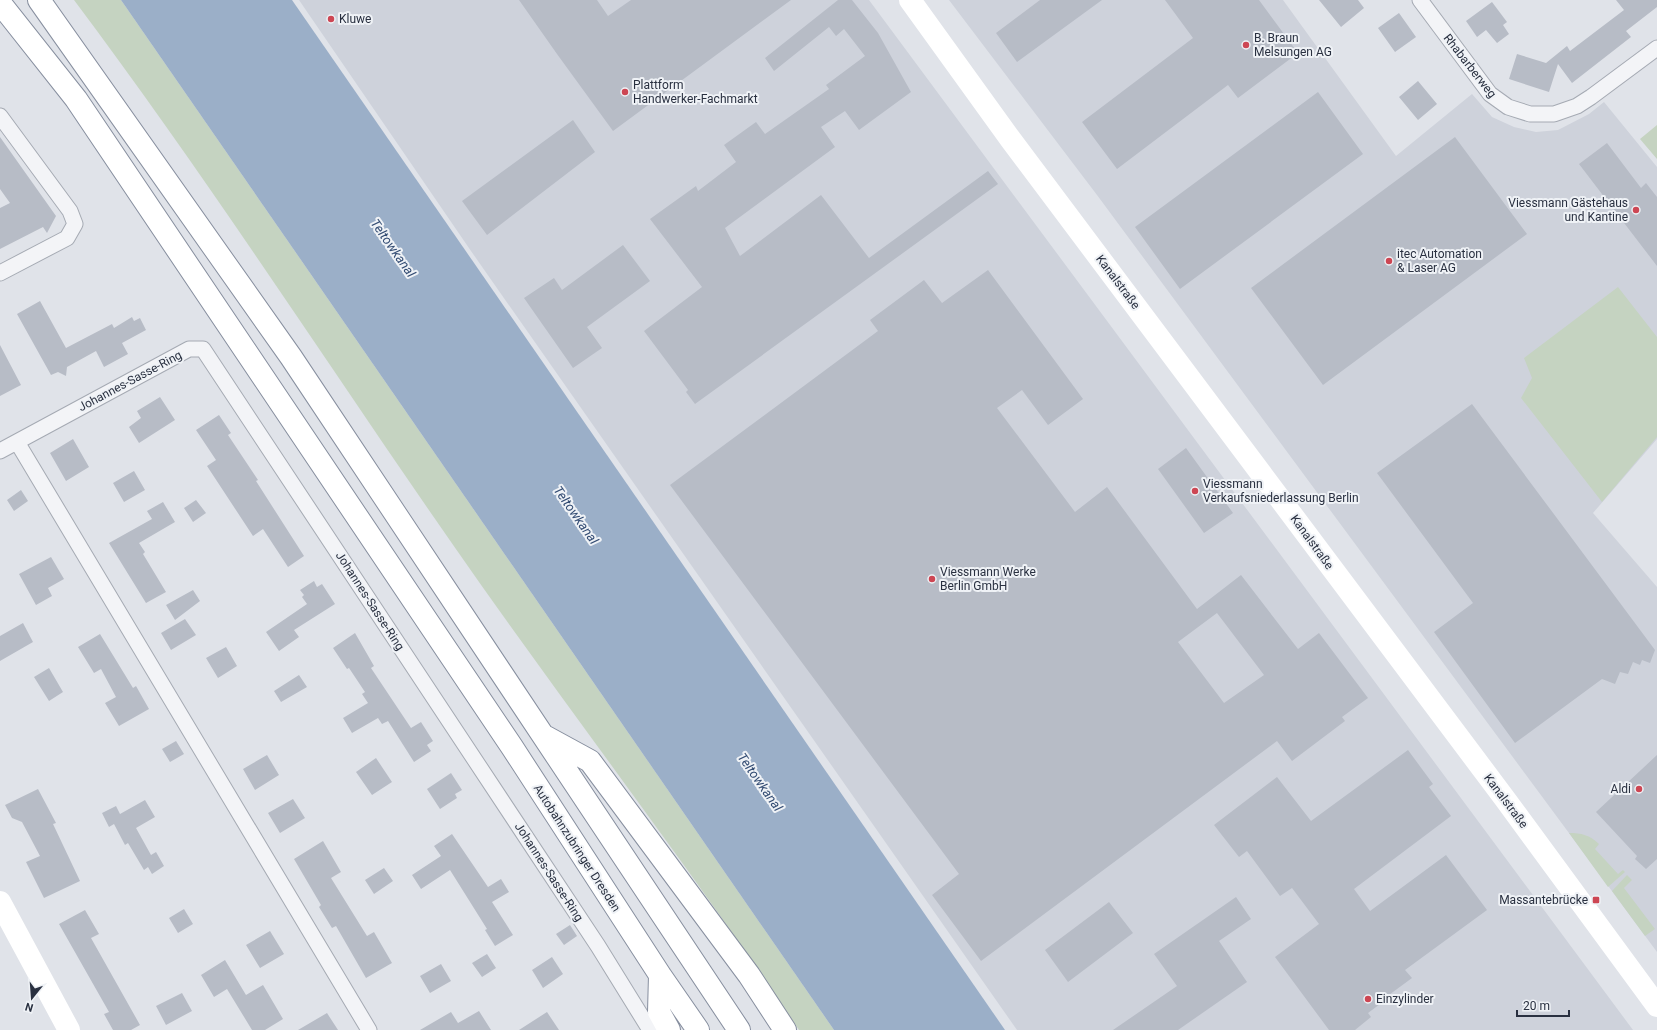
<svg xmlns="http://www.w3.org/2000/svg" width="1657" height="1030" font-family="Roboto,sans-serif">
  <style>
    .built { fill: #ced2db }
    .green { fill: #c5d3c1 }
    .water { fill: #9bafc8 }
    .building { fill: #b7bcc6; fill-rule: evenodd }
    .lines { fill: none; stroke-linecap: round; stroke-linejoin: round }
    .street-casing { stroke: #a5aab3; stroke-width: 17 }
    .highway-casing { stroke: #878f9f; stroke-width: 24 }
    .street { stroke: #f3f4f7; stroke-width: 15 }
    .secondary { stroke: #fff; stroke-width: 22 }
    .highway { stroke: #fff; stroke-width: 22 }
    .poi-dot { fill: #cd4653; stroke: #eff2f6; stroke-width: 1.5 }
    .labels { text-anchor: middle; dominant-baseline: central; stroke-width: 4; stroke-linejoin: round; paint-order: stroke }
    .poi-label { font-size: 12px; fill: #293040; stroke: #eff2f6; text-anchor: start }
    .street-label { font-size: 12px; fill: #293040; stroke: #eff2f6 }
    .water-label { font-size: 13px; font-style: italic; fill: #334c73; stroke: #eff2f6 }
  </style>
  <rect width="100%" height="100%" fill="#e0e3e9"/>
  <!-- built -->
  <path class="built" d="M 299,0 L 869,0 L 1633,1030 L 1017,1030 L 471,251 Z
    M 949,0 L 1283,0 L 1396,156 L 1472,94 L 1492,117 L 1514,127 L 1536,132 L 1558,130 L 1589,114 L 1604,102 L 1657,167 L 1657,439 L 1593,513 L 1657,587 L 1657,952 L 1097,195 Z"/>
  <!-- green -->
  <path class="green" d="M 74,0 L 121,0 L 834,1030 L 799,1030 C 697,878 585,732 479,582 C 343,389 216,189 74,0 Z
    M 1657,125 L 1657,159 L 1640,139 Z
    M 1618,287 L 1657,337 L 1657,437 L 1602,502 L 1521,398 L 1532,378 L 1524,358 Z
    M 1569,833 C 1581,833 1590,835 1599,844 L 1595,849 L 1618,874 L 1623,870 L 1625,872 L 1608,887 Z
    M 1627,875 L 1632,880 L 1624,888 L 1655,929 L 1645,936 L 1612,891 Z"/>
  <!-- water -->
  <path class="water" d="M 121,0 L 292,0 L 1005,1030 L 834,1030 Z"/>
  <!-- building -->
  <path class="building" d="M 519,0 L 597,0 L 608,16 L 631,0 L 791,0 L 613,131 L 557,54 Z
    M 838,0 L 852,0 L 878,33 L 911,92 L 859,130 L 845,111 L 821,127 L 835,147 L 725,228 L 740,256 L 821,195 L 869,258 L 988,171 L 998,184 L 695,404 L 686,392 L 688,390 L 644,331 L 702,287 L 650,219 L 696,186 L 698,191 L 736,162 L 724,145 L 756,122 L 765,134 L 829,89 L 826,85 L 865,56 L 844,29 L 836,36 L 829,27 L 774,71 L 765,58 Z
    M 1040,0 L 1102,0 L 1017,62 L 996,33 Z
    M 1165,0 L 1259,0 L 1298,53 L 1238,98 L 1228,85 L 1117,169 L 1082,122 L 1193,38 Z
    M 1319,0 L 1358,0 L 1364,8 L 1341,27 Z
    M 1616,0 L 1657,0 L 1657,7 L 1626,31 L 1631,37 L 1572,83 L 1558,64 L 1549,92 L 1509,79 L 1517,54 L 1546,63 L 1567,46 L 1570,51 L 1624,10 Z
    M 1492,2 L 1507,22 L 1503,25 L 1509,34 L 1497,43 L 1486,30 L 1477,37 L 1466,21 Z
    M 1399,13 L 1416,37 L 1395,52 L 1378,28 Z
    M 1418,81 L 1437,104 L 1418,120 L 1399,97 Z
    M 1318,92 L 1363,154 L 1180,289 L 1135,227 Z
    M 573,120 L 595,152 L 487,235 L 462,201 Z
    M 0,137 L 56,216 L 47,233 L 43,227 L 0,249 L 0,208 L 10,203 L 0,189 Z
    M 1455,137 L 1527,234 L 1323,385 L 1251,288 Z
    M 1607,143 L 1641,188 L 1646,183 L 1657,197 L 1657,266 L 1579,164 Z
    M 623,245 L 650,281 L 587,327 L 602,348 L 573,368 L 524,298 L 554,278 L 562,290 Z
    M 988,270 L 1083,399 L 1048,425 L 1022,390 L 997,408 L 1075,512 L 1107,487 L 1197,609 L 1241,575 L 1298,649 L 1319,633 L 1368,698 L 1342,717 L 1345,721 L 1292,761 L 1277,741 L 981,961 L 932,895 L 959,874 L 670,485 L 878,331 L 870,320 L 924,280 L 942,303 ZM 1217,613 L 1264,675 L 1224,703 L 1178,642 Z
    M 40,301 L 66,348 L 112,324 L 114,328 L 132,317 L 134,321 L 140,318 L 146,330 L 122,343 L 128,354 L 104,367 L 96,351 L 67,367 L 66,376 L 58,372 L 51,375 L 17,314 Z
    M 0,345 L 21,385 L 0,396 Z
    M 160,397 L 175,420 L 139,443 L 129,427 L 141,418 L 137,411 Z
    M 1472,404 L 1655,650 L 1650,663 L 1642,660 L 1640,665 L 1633,662 L 1628,674 L 1620,672 L 1615,684 L 1602,679 L 1515,743 L 1434,632 L 1473,603 L 1377,473 Z
    M 219,415 L 231,433 L 228,435 L 258,480 L 256,481 L 304,556 L 288,567 L 263,529 L 253,536 L 207,466 L 216,460 L 196,430 Z
    M 73,439 L 89,467 L 66,481 L 50,453 Z
    M 1186,448 L 1233,513 L 1204,533 L 1158,469 Z
    M 134,471 L 145,490 L 124,502 L 113,483 Z
    M 21,490 L 28,501 L 14,511 L 7,500 Z
    M 196,500 L 206,513 L 193,522 L 184,508 Z
    M 163,502 L 175,522 L 139,543 L 145,552 L 143,554 L 166,592 L 146,603 L 109,543 L 152,519 L 147,511 Z
    M 51,557 L 64,579 L 48,588 L 52,596 L 36,605 L 19,574 Z
    M 314,581 L 317,587 L 322,584 L 335,604 L 294,630 L 299,637 L 279,651 L 266,632 L 307,604 L 302,597 L 304,595 L 300,590 Z
    M 193,590 L 200,601 L 175,620 L 166,605 Z
    M 185,619 L 196,635 L 171,650 L 161,633 Z
    M 23,623 L 33,642 L 0,661 L 0,636 Z
    M 355,633 L 374,666 L 371,668 L 411,728 L 421,722 L 433,741 L 427,745 L 431,751 L 414,762 L 388,721 L 382,724 L 378,718 L 352,733 L 343,718 L 368,703 L 362,694 L 365,692 L 349,668 L 347,669 L 333,648 Z
    M 100,634 L 133,688 L 136,686 L 149,709 L 119,726 L 105,703 L 116,697 L 101,669 L 94,673 L 78,647 Z
    M 226,647 L 237,666 L 218,678 L 206,658 Z
    M 49,668 L 63,692 L 49,701 L 34,677 Z
    M 299,675 L 307,687 L 281,702 L 274,691 Z
    M 176,741 L 184,754 L 170,762 L 162,749 Z
    M 1408,750 L 1433,784 L 1429,787 L 1451,816 L 1354,889 L 1370,911 L 1446,855 L 1487,910 L 1405,970 L 1412,978 L 1378,1003 L 1380,1004 L 1368,1013 L 1371,1017 L 1355,1030 L 1329,1030 L 1275,957 L 1319,924 L 1292,888 L 1280,896 L 1247,851 L 1239,857 L 1214,825 L 1277,777 L 1311,821 Z
    M 267,755 L 279,775 L 255,790 L 243,769 Z
    M 1657,755 L 1657,859 L 1646,869 L 1635,859 L 1637,856 L 1596,812 Z
    M 376,758 L 392,782 L 372,795 L 356,772 Z
    M 451,773 L 462,790 L 455,794 L 457,798 L 440,809 L 427,789 Z
    M 38,789 L 56,823 L 53,824 L 80,881 L 44,898 L 26,862 L 40,856 L 22,822 L 12,818 L 5,805 Z
    M 293,799 L 305,818 L 280,833 L 268,813 Z
    M 145,800 L 155,817 L 136,828 L 151,855 L 156,852 L 164,866 L 152,874 L 148,867 L 144,870 L 128,843 L 125,845 L 114,824 L 109,827 L 102,813 L 116,806 L 120,814 Z
    M 452,834 L 488,887 L 501,879 L 509,892 L 492,902 L 513,935 L 495,946 L 485,930 L 487,929 L 450,870 L 421,889 L 412,875 L 441,856 L 434,846 Z
    M 323,841 L 341,872 L 331,878 L 367,936 L 374,932 L 392,963 L 366,978 L 336,926 L 332,928 L 319,907 L 321,905 L 294,859 Z
    M 384,868 L 393,881 L 374,894 L 365,880 Z
    M 1236,897 L 1251,919 L 1219,941 L 1247,982 L 1178,1030 L 1113,1030 L 1177,986 L 1154,954 Z
    M 1109,902 L 1133,933 L 1068,982 L 1045,950 Z
    M 184,909 L 193,924 L 178,933 L 169,918 Z
    M 85,910 L 99,934 L 91,938 L 140,1025 L 131,1030 L 113,1030 L 104,1014 L 109,1012 L 59,924 Z
    M 570,925 L 577,936 L 564,945 L 556,934 Z
    M 270,931 L 284,954 L 260,968 L 246,945 Z
    M 487,954 L 496,968 L 482,977 L 472,963 Z
    M 552,957 L 563,974 L 543,988 L 532,970 Z
    M 225,960 L 246,995 L 263,985 L 283,1019 L 265,1030 L 252,1030 L 227,989 L 214,997 L 201,975 Z
    M 441,964 L 451,981 L 430,993 L 420,976 Z
    M 182,993 L 192,1011 L 166,1025 L 156,1006 Z
    M 479,1011 L 491,1030 L 420,1030 L 451,1012 L 458,1023 Z
    M 547,1012 L 559,1030 L 519,1030 Z
    M 327,1013 L 338,1030 L 298,1030 Z"/>
  <g class="lines">
    <!-- street casing -->
    <g class="street-casing">
      <path id="street" d="M 1420,0 L 1490,94 L 1508,107 L 1530,114 L 1554,114 L 1577,106 L 1591,97 L 1657,48
        M 0,116 L 70,211 L 75,224 L 67,238 L 0,273
        M 17,442 L 369,1030
        M 0,451 L 189,349 L 203,349 L 598,946 L 650,1030"/>
    </g>
    <!-- highway casing -->
    <g class="highway-casing">
      <path id="highway" d="M 39,0 L 291,357 L 739,1030
        M 0,3 L 76,99 L 512,747 L 660,975 L 698,1030
        M 546,737 L 590,761 L 749,975 L 785,1030
        M 660,975 L 659,1012 L 669,1030"/>
    </g>
    <!-- street -->
    <use href="#street" class="street"/>
    <!-- secondary -->
    <path class="secondary" d="M 910,0 L 1011,140 L 1505,799 L 1657,1006
      M 0,902 L 69,1030"/>
    <!-- highway -->
    <use href="#highway" class="highway"/>
  </g>
  <!-- markers -->
  <g class="poi-dot">
    <circle cx="331" cy="19" r="4"/>
    <circle cx="1246" cy="45" r="4"/>
    <circle cx="625" cy="92" r="4"/>
    <circle cx="1636" cy="210" r="4"/>
    <circle cx="1389" cy="261" r="4"/>
    <circle cx="1195" cy="491" r="4"/>
    <circle cx="932" cy="579" r="4"/>
    <circle cx="1639" cy="789" r="4"/>
    <rect x="1592" y="896" width="8" height="8" rx="2"/>
    <circle cx="1368" cy="999" r="4"/>
  </g>
  <g class="labels">
    <!-- poi labels -->
    <g class="poi-label">
      <text x="339" y="19">Kluwe</text>
      <text x="1254" y="38">B. Braun<tspan x="1254" dy="14">Melsungen AG</tspan></text>
      <text x="633" y="85">Plattform<tspan x="633" dy="14">Handwerker-Fachmarkt</tspan></text>
      <text x="1628" y="203" text-anchor="end">Viessmann Gästehaus<tspan x="1628" dy="14">und Kantine</tspan></text>
      <text x="1397" y="254">itec Automation<tspan x="1397" dy="14">&amp; Laser AG</tspan></text>
      <text x="1203" y="484">Viessmann<tspan x="1203" dy="14">Verkaufsniederlassung Berlin</tspan></text>
      <text x="940" y="572">Viessmann Werke<tspan x="940" dy="14">Berlin GmbH</tspan></text>
      <text x="1631" y="789" text-anchor="end">Aldi</text>
      <text x="1588" y="900" text-anchor="end">Massantebrücke</text>
      <text x="1376" y="999">Einzylinder</text>
    </g>
    <!-- street labels -->
    <g class="street-label">
      <text transform="translate(1470 66) rotate(52)">Rhabarberweg</text>
      <text transform="translate(1118 282) rotate(53)">Kanalstraße</text>
      <text transform="translate(130 381) rotate(-28)">Johannes-Sasse-Ring</text>
      <text transform="translate(1312 542) rotate(54)">Kanalstraße</text>
      <text transform="translate(370 601) rotate(57)">Johannes-Sasse-Ring</text>
      <text transform="translate(1506 801) rotate(53)">Kanalstraße</text>
      <text transform="translate(577 848) rotate(57)">Autobahnzubringer Dresden</text>
      <text transform="translate(549 872) rotate(57)">Johannes-Sasse-Ring</text>
    </g>
    <!-- water labels -->
    <g class="water-label">
      <text transform="translate(393 248) rotate(55)">Teltowkanal</text>
      <text transform="translate(576 515) rotate(55)">Teltowkanal</text>
      <text transform="translate(760 782) rotate(55)">Teltowkanal</text>
    </g>
  </g>
  <!-- north arrow -->
  <g transform="translate(32 998) rotate(197)" stroke="#eff2f6" stroke-width="3" paint-order="stroke">
  <path d="M0-3L7 15L0 10L-7 15Z" fill="#293040"/>
  <text y="-6" font-size="11" font-weight="bold" text-anchor="middle" fill="#293040">N</text>
  </g>
  <!-- scale -->
  <path d="M1517 1010v6h52v-6" fill="none" stroke="#293040" stroke-width="2"/>
  <text x="1523" y="1010" font-size="12" fill="#293040" stroke="#eff2f6" stroke-width="3" paint-order="stroke">20 m</text>
</svg>
